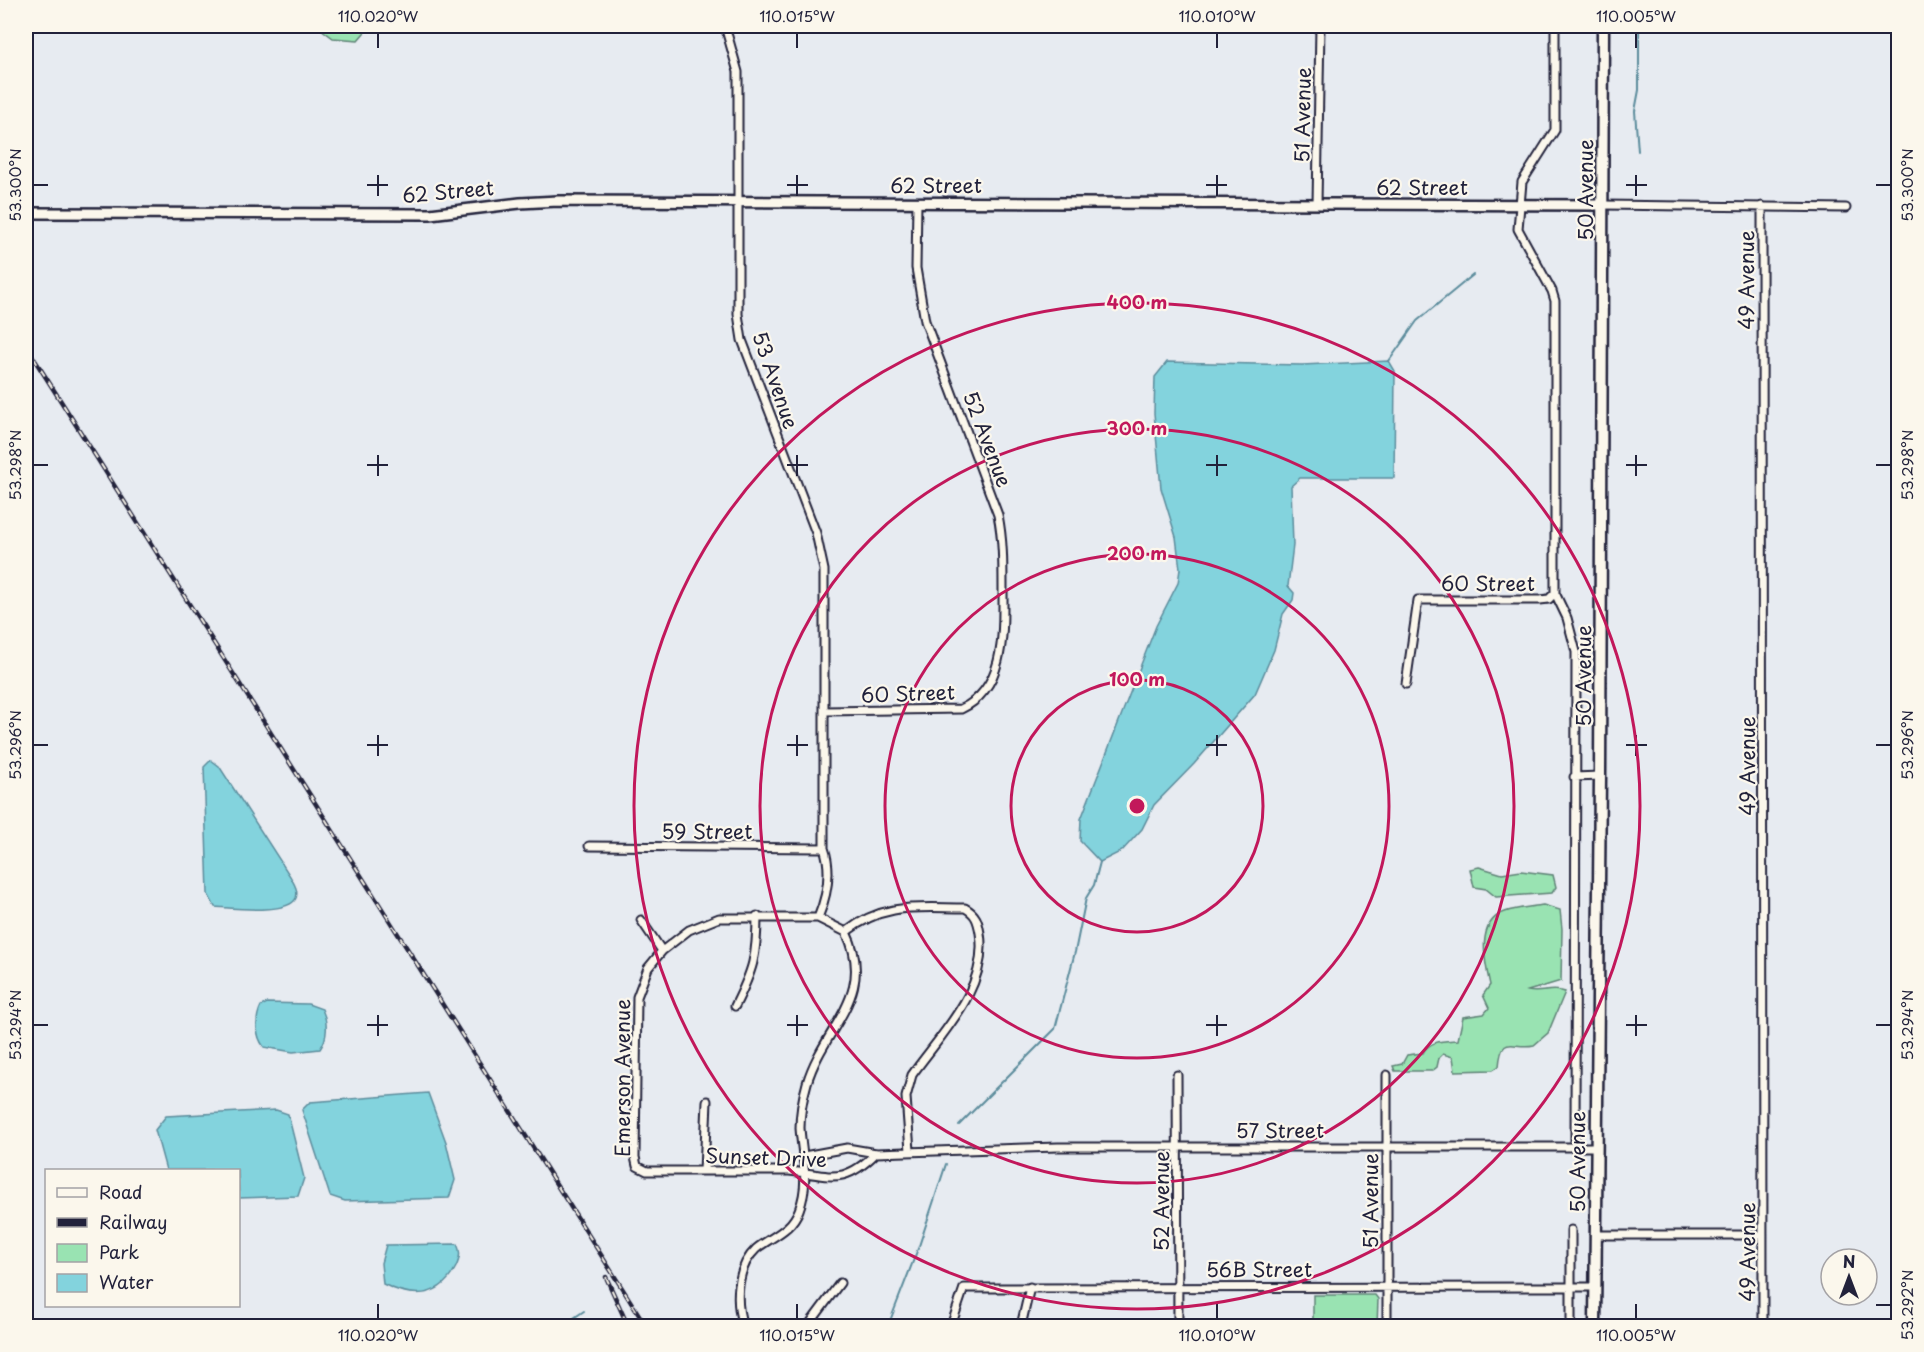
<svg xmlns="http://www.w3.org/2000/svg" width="1924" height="1352" font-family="'Playpen Sans',sans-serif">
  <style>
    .green { fill: #99e3b2; stroke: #5e8276; stroke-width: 1.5 }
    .water { fill: #83d3dd; stroke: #5c8c9c; stroke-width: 1.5 }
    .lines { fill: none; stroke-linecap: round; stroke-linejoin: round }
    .stream { stroke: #5c8c9c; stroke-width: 2 }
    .street-casing { stroke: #22223b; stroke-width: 11 }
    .secondary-casing { stroke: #22223b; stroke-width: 14 }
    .primary-casing { stroke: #22223b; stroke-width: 15 }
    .street { stroke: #fbf7ec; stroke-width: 7 }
    .secondary { stroke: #fbf7ec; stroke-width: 9 }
    .primary { stroke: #fbf7ec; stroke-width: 10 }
    .rail-casing { stroke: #22223b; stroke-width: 4.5 }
    .rail { stroke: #fbf7ec; stroke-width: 2; stroke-dasharray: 7; stroke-linecap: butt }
    .ticks { fill: none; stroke: #22223b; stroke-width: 2 }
    .ring { fill: none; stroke: #c2185b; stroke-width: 3 }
    .labels { text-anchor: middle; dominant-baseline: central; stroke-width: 4.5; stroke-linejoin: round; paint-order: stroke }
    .street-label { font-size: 20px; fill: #22223b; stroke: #fbf7ec }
    .centre { fill: #c2185b; stroke: #fbf7ec; stroke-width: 3 }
    .ring-label { font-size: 18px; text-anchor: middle; font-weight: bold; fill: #c2185b; stroke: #fbf7ec; stroke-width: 4.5; stroke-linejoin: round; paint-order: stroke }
    .neatline { fill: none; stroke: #22223b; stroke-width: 2 }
    .ticks-label { font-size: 15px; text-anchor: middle; fill: #22223b }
  </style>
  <rect width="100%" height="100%" fill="#e7ebf1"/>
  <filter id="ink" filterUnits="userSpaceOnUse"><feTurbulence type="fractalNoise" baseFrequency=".0167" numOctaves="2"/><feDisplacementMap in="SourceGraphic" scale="12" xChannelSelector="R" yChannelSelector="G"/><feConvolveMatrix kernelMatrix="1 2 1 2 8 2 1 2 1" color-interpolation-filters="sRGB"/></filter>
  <g filter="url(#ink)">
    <!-- green -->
    <path class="green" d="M 317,26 L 370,26 L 358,40 L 333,38 Z
      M 1479,867 L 1502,874 L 1521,871 L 1553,875 L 1556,887 L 1552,893 L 1496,897 L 1486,889 L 1474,887 L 1470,869 Z
      M 1543,905 L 1560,910 L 1562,929 L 1561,981 L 1528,991 C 1541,994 1553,987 1565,992 L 1548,1033 L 1534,1045 C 1513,1050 1502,1032 1499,1066 L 1493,1070 L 1455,1071 L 1453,1057 L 1443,1054 L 1439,1058 L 1437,1067 L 1432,1071 L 1395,1071 L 1393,1066 L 1402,1064 L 1407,1055 L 1423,1053 C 1430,1040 1444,1041 1458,1040 L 1463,1017 L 1484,1014 L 1489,1008 L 1483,995 L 1490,985 C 1485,963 1475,922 1505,912 C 1516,908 1531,907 1543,905 Z
      M 1313,1295 L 1375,1295 L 1378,1299 L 1377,1326 L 1313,1326 Z"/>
    <!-- water -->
    <path class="water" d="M 1389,361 L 1395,371 L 1394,478 L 1300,478 L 1291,486 L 1293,545 L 1288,586 L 1294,593 L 1293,600 L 1283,614 L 1274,650 L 1255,694 L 1194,764 L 1154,805 L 1142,829 L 1122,851 L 1100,862 L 1080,841 L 1081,819 L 1156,626 L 1178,583 L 1180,569 L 1176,537 L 1161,488 L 1154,413 L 1155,377 L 1167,362 L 1302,365 Z
      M 211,760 L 219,766 L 290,876 C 293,882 299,890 296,898 C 289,915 231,908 215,907 L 208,894 L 204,767 Z
      M 267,1003 L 308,1004 L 322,1009 C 328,1022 328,1038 320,1049 L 293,1052 L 264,1047 C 255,1036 255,1018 261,1006 Z
      M 428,1093 L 446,1142 L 455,1180 L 449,1198 L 345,1201 L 330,1196 L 302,1110 L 310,1102 Z
      M 276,1110 L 288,1114 L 304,1178 L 298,1196 L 239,1198 L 238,1170 L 166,1170 L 155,1130 L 166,1116 Z
      M 457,1244 C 461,1252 460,1258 456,1267 C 440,1298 413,1299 383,1284 L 381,1263 L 386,1245 Z"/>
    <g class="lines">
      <!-- stream -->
      <path class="stream" d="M 1638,151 L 1635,111 L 1639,90 L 1639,26
        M 1389,361 L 1417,321 L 1473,275
        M 959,1125 L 1055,1029 L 1075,952 L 1086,898 L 1094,885 L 1100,862
        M 562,1326 L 584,1311
        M 888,1326 L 919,1246 L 946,1164"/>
      <!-- street casing -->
      <g class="street-casing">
        <path id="street" d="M 725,26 L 738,72 L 738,314 L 742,340 L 816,533 L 824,570 L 824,848 C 832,871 827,896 818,918
          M 1555,26 L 1555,130 L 1522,182 L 1518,229 L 1552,291 L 1555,301 L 1555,593 L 1567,618 L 1576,652 L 1575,1147
          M 1317,204 L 1320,26
          M 1603,205 L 1846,208
          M 1762,206 L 1763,1326
          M 1406,684 L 1418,600 L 1540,600 L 1549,599 L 1555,593
          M 825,711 L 961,709 C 1006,688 1003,632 1003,589 C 1003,564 1003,540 998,515 L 925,321 L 916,268 L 917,203
          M 1574,777 L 1600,776
          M 589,846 L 824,848
          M 641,920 L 662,951
          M 846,932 C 884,902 918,908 965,908 C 976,914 978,921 980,933 C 989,988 941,1034 912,1075 L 906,1097 L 910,1151
          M 735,1006 C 753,970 757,957 757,916
          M 1177,1075 L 1178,1326
          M 1387,1075 L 1387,1326
          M 804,1156 L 847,1148 L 876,1153 L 1058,1147 L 1595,1147
          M 704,1171 L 707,1101
          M 1571,1230 L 1571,1326
          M 1595,1235 L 1763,1235
          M 743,1326 C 735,1302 736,1268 756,1249 C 772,1236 791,1231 799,1210 C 810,1183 802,1156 800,1128 C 800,1113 803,1097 807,1083 C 824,1026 877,996 846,932 L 818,918 L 719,918 L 689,930 L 662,951 L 648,968 L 637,997 L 635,1157 L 637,1166 L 647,1171 L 789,1171 C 831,1175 843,1186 876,1153
          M 808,1326 L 840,1283
          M 951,1326 L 964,1288 L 1595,1287
          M 1021,1326 L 1030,1287"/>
      </g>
      <!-- secondary casing -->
      <g class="secondary-casing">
        <path id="secondary" d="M 26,213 L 430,214 L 520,203 L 558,201 L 1603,205"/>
      </g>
      <!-- primary casing -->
      <g class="primary-casing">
        <path id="primary" d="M 1595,1326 L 1600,776 L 1603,26"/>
      </g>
      <!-- street -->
      <use href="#street" class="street"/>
      <!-- secondary -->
      <use href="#secondary" class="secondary"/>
      <!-- primary -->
      <use href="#primary" class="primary"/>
      <!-- rail casing -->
      <g class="rail-casing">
        <path id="rail" d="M 26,346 L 646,1326
          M 606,1277 L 628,1326"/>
      </g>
      <!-- rail -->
      <use href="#rail" class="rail"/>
    </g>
  </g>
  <!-- ticks -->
  <path class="ticks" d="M 378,33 L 378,48M 797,33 L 797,48M 1217,33 L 1217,48M 1636,33 L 1636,48M 378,175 L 378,196M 797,175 L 797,196M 1217,175 L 1217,196M 1636,175 L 1636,196M 33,185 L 48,185M 367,185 L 388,185M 787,185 L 808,185M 1206,185 L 1227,185M 1626,185 L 1647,185M 1876,185 L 1891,185M 378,455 L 378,476M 797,455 L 797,476M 1217,455 L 1217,476M 1636,455 L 1636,476M 33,465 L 48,465M 367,465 L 388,465M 787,465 L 808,465M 1206,465 L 1227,465M 1626,465 L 1647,465M 1876,465 L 1891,465M 378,735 L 378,756M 797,735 L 797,756M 1217,735 L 1217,756M 1636,735 L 1636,756M 33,745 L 48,745M 367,745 L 388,745M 787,745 L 808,745M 1206,745 L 1227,745M 1626,745 L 1647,745M 1876,745 L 1891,745M 378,1015 L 378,1036M 797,1015 L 797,1036M 1217,1015 L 1217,1036M 1636,1015 L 1636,1036M 33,1025 L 48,1025M 367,1025 L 388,1025M 787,1025 L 808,1025M 1206,1025 L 1227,1025M 1626,1025 L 1647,1025M 1876,1025 L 1891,1025M 378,1304 L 378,1319M 797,1304 L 797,1319M 1217,1304 L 1217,1319M 1636,1304 L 1636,1319M 1876,1305 L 1891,1305"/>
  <!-- distance rings -->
  <g class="ring">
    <circle cx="1137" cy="806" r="126"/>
    <circle cx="1137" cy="806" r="252"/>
    <circle cx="1137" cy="806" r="377"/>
    <circle cx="1137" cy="806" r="503"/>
  </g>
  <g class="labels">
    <!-- street labels -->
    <g class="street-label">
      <text transform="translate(1302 115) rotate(-89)">51 Avenue</text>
      <text x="936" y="185">62 Street</text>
      <text x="1422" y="187">62 Street</text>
      <text transform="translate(1585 190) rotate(-90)">50 Avenue</text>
      <text transform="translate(448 191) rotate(-5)">62 Street</text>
      <text transform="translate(1746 280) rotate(-90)">49 Avenue</text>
      <text transform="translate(776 380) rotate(71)">53 Avenue</text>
      <text transform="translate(988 439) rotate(69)">52 Avenue</text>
      <text x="1488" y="583">60 Street</text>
      <text transform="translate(1583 676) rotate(-90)">50 Avenue</text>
      <text transform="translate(908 693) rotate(-2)">60 Street</text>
      <text transform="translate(1747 766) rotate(-90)">49 Avenue</text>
      <text x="707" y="831">59 Street</text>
      <text transform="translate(622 1078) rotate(-90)">Emerson Avenue</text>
      <text x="1280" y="1130">57 Street</text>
      <text transform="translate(766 1157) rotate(2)">Sunset Drive</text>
      <text transform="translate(1577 1162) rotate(-90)">50 Avenue</text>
      <text transform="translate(1161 1201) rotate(-90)">52 Avenue</text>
      <text transform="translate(1370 1201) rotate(-90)">51 Avenue</text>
      <text transform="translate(1747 1252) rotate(-90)">49 Avenue</text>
      <text x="1259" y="1269">56B Street</text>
    </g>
  </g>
  <circle cx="1137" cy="806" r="9" class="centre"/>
  <g class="ring-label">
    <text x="1137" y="309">400 m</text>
    <text x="1137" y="435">300 m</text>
    <text x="1137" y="560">200 m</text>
    <text x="1137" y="686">100 m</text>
  </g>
  <!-- margin -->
  <rect width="1924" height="1352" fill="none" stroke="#fbf7ec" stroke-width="66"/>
  <!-- legend -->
  <rect x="45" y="1169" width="195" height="138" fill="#fbf7ec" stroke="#a4a2a5" stroke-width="1.5"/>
  <rect x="57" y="1188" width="30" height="9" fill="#fbf7ec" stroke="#a4a2a5" stroke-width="1.5"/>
  <text x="99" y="1199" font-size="18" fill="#22223b">Road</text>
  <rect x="57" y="1218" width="30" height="9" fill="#22223b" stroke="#a4a2a5" stroke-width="1.5"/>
  <text x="99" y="1229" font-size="18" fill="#22223b">Railway</text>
  <rect x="57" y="1244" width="30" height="18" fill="#99e3b2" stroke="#a4a2a5" stroke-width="1.5"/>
  <text x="99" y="1259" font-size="18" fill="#22223b">Park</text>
  <rect x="57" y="1274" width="30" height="18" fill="#83d3dd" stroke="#a4a2a5" stroke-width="1.5"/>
  <text x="99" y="1289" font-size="18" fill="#22223b">Water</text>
  <!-- north arrow -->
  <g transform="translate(1849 1277)"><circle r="28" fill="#fbf7ec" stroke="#a4a2a5" stroke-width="1.5"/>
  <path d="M0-4.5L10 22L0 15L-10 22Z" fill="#22223b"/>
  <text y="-9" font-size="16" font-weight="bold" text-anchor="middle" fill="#22223b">N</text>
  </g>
  <rect x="33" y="33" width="1858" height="1286" class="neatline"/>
  <g class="ticks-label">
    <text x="378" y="22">110.020°W</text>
    <text x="797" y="22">110.015°W</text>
    <text x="1217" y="22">110.010°W</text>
    <text x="1636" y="22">110.005°W</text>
    <text transform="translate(16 185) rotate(-90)" y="5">53.300°N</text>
    <text transform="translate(1908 185) rotate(-90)" y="5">53.300°N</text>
    <text transform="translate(16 465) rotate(-90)" y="5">53.298°N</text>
    <text transform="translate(1908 465) rotate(-90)" y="5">53.298°N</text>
    <text transform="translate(16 745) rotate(-90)" y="5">53.296°N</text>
    <text transform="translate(1908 745) rotate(-90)" y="5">53.296°N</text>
    <text transform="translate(16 1025) rotate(-90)" y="5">53.294°N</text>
    <text transform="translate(1908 1025) rotate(-90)" y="5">53.294°N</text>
    <text transform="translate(1908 1305) rotate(-90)" y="5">53.292°N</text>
    <text x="378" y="1341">110.020°W</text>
    <text x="797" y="1341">110.015°W</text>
    <text x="1217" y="1341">110.010°W</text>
    <text x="1636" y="1341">110.005°W</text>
  </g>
</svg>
